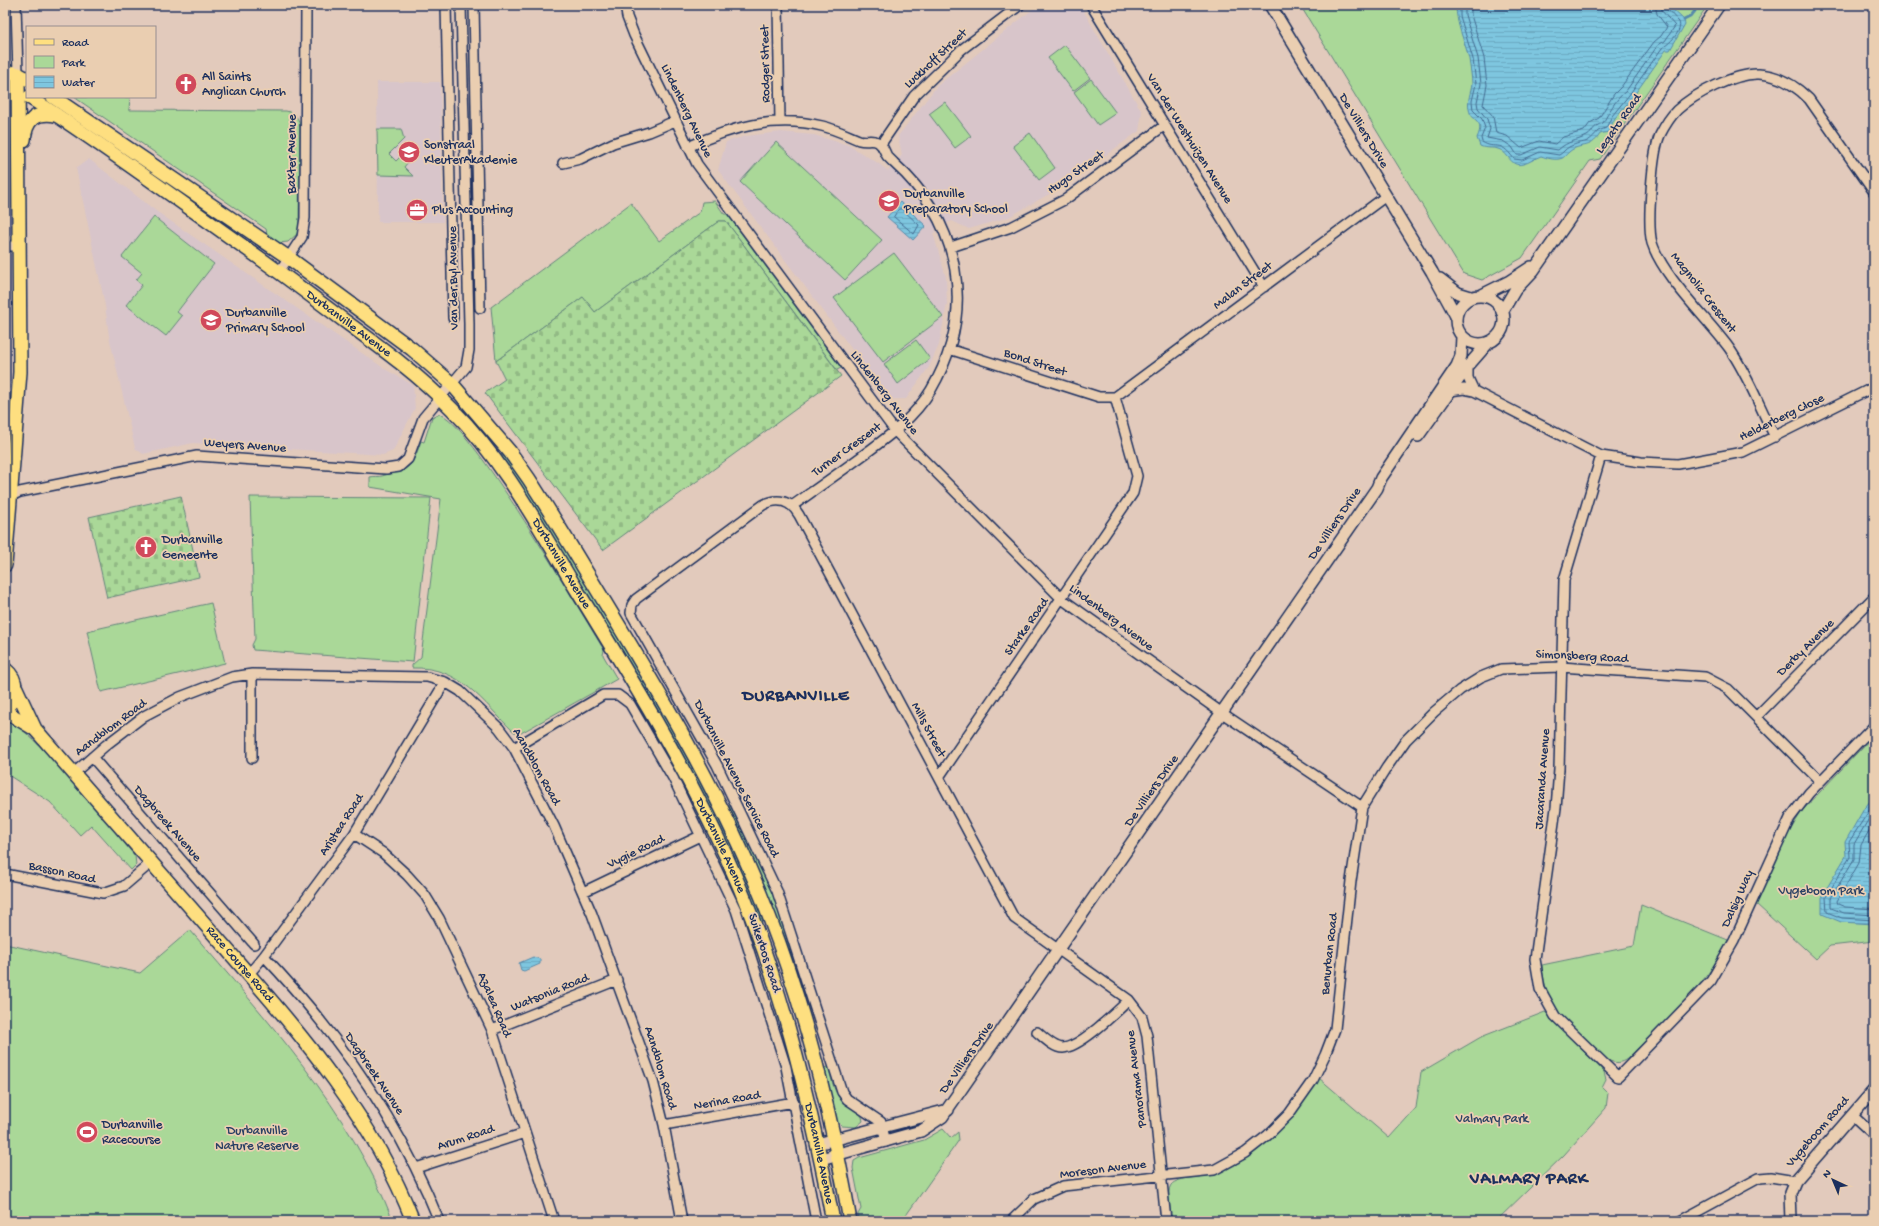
<svg xmlns="http://www.w3.org/2000/svg" width="1879" height="1226" font-family="'Gochi Hand',sans-serif">
  <style>
    .built { fill: #d8c5ca }
    .green { fill: #aad898; stroke: #62847b }
    .cemetery { fill: url(#cemetery-stones); stroke: #62847b }
    .water { fill: url(#water-rules); stroke: #568aab }
    .lines { fill: none; stroke-linecap: round; stroke-linejoin: round }
    .shore { stroke: #436b92; stroke-width: 1 }
    .stream { stroke: #568aab; stroke-width: 3 }
    .minor-casing { stroke: #1b2f5e; stroke-width: 12 }
    .tertiary-casing { stroke: #1b2f5e; stroke-width: 14 }
    .primary-casing { stroke: #1b2f5e; stroke-width: 16 }
    .minor { stroke: #eaceb1; stroke-width: 9 }
    .tertiary { stroke: #eaceb1; stroke-width: 11 }
    .primary { stroke: #fedf80; stroke-width: 13 }
    .labels { text-anchor: middle; dominant-baseline: central; stroke-width: 3.5; stroke-linejoin: round; paint-order: stroke }
    .street-label { font-size: 13px; fill: #1b2f5e; stroke: #eaceb1 }
    .poi-label { font-size: 13px; fill: #1b2f5e; stroke: #eaceb1; text-anchor: start }
    .park-label { font-size: 13px; fill: #294064; stroke: #eaceb1 }
    .district-label { font-size: 17px; font-weight: bold; letter-spacing: 1px; fill: #1b2f5e; stroke: #eaceb1 }
  </style>
  <defs>
    <pattern id="cemetery-stones" width="16" height="16" patternUnits="userSpaceOnUse"><rect width="16" height="16" fill="#aad898"/><path d="M2 7V4a2 2 0 0 1 4 0v3zM10 15v-3a2 2 0 0 1 4 0v3z" fill="#92ba85"/></pattern>
    <pattern id="water-rules" width="6" height="5" patternUnits="userSpaceOnUse"><rect width="6" height="5" fill="#7ec6df"/><path d="M0 2.5h6" fill="none" stroke="#6caac2"/></pattern>
  </defs>
  <rect width="100%" height="100%" fill="#e2cabc"/>
  <filter id="ink" filterUnits="userSpaceOnUse"><feTurbulence type="fractalNoise" baseFrequency=".025" numOctaves="2"/><feDisplacementMap in="SourceGraphic" scale="8" xChannelSelector="R" yChannelSelector="G"/><feConvolveMatrix kernelMatrix="1 2 1 2 8 2 1 2 1" color-interpolation-filters="sRGB"/></filter>
  <g filter="url(#ink)">
    <!-- built -->
    <path class="built" d="M 1038,5 L 1080,5 L 1142,112 L 1139,131 L 1063,186 L 1009,217 L 969,229 L 952,221 L 935,228 L 936,232 L 933,233 L 946,277 L 947,304 L 939,345 L 929,367 L 906,399 L 889,399 L 718,170 L 726,142 L 746,136 L 781,132 L 814,135 L 848,145 L 878,163 L 888,171 L 902,155 L 898,136 L 937,86 Z
      M 377,82 L 440,82 L 443,222 L 378,222 Z
      M 89,159 L 156,211 L 385,369 L 413,385 L 415,408 L 393,451 L 383,455 L 193,443 L 143,454 L 135,448 L 109,336 L 105,305 L 76,168 Z
      M 5,174 L 13,177 L 13,203 L 10,203 L 11,233 L 5,239 Z"/>
    <!-- green -->
    <path class="green" d="M 1300,5 L 1708,5 L 1600,159 L 1590,161 L 1522,258 L 1482,280 L 1464,274 Z
      M 1065,45 L 1090,78 L 1073,91 L 1048,58 Z
      M 1091,79 L 1116,113 L 1098,125 L 1074,92 Z
      M 74,97 L 130,97 L 129,110 L 286,111 C 295,113 299,118 300,127 L 299,228 L 297,234 L 288,242 L 279,243 L 267,234 L 266,229 Z
      M 945,102 L 971,136 L 955,148 L 929,114 Z
      M 377,129 L 401,129 L 404,139 L 389,154 L 396,161 L 402,155 L 408,162 L 404,167 L 413,176 L 378,175 Z
      M 1030,133 L 1055,168 L 1039,180 L 1013,146 Z
      M 776,142 L 882,240 L 845,280 L 740,182 Z
      M 715,201 L 724,214 L 727,214 L 841,368 L 837,370 L 726,221 L 719,221 L 595,312 L 583,297 L 496,361 L 491,307 L 631,203 L 659,241 L 700,212 L 702,202 Z
      M 154,217 L 214,264 L 177,312 L 182,316 L 166,336 L 126,305 L 142,285 L 136,280 L 142,273 L 122,257 Z
      M 894,253 L 943,317 L 883,362 L 834,298 Z
      M 916,340 L 930,359 L 898,384 L 884,364 Z
      M 439,414 C 467,417 583,616 604,650 L 603,655 L 617,679 L 521,733 L 514,732 C 482,702 461,666 412,668 L 412,665 L 421,657 L 441,499 L 370,487 L 370,477 C 374,476 379,477 382,476 C 409,468 411,471 421,441 L 424,442 L 432,417 Z
      M 503,453 L 531,494 L 658,702 L 703,782 L 744,871 L 764,921 L 760,923 L 723,835 L 676,741 L 507,465 L 501,454 Z
      M 250,497 L 431,498 L 413,662 L 253,650 L 252,645 L 255,639 Z
      M 211,603 L 225,663 L 101,692 L 87,631 Z
      M 5,719 C 31,726 113,830 135,856 L 136,865 L 131,870 L 91,825 L 80,835 L 50,802 L 5,773 Z
      M 1874,735 L 1874,941 L 1830,946 L 1816,959 L 1756,904 L 1788,834 L 1802,811 Z
      M 730,805 L 771,889 L 794,959 L 792,960 L 767,895 L 729,806 Z
      M 1641,905 L 1728,940 C 1706,988 1663,1022 1627,1059 C 1621,1063 1615,1064 1608,1060 C 1578,1032 1544,1010 1542,965 L 1634,946 Z
      M 190,930 C 267,1020 350,1109 393,1221 L 5,1221 L 5,944 L 140,973 Z
      M 1545,1012 L 1604,1072 L 1606,1079 L 1602,1087 L 1608,1093 L 1606,1108 L 1564,1155 L 1496,1221 L 1172,1221 C 1171,1212 1166,1192 1171,1185 C 1178,1176 1207,1178 1218,1173 C 1262,1155 1296,1118 1319,1078 L 1389,1138 L 1416,1108 L 1421,1072 L 1481,1037 Z
      M 828,1067 C 831,1076 833,1089 839,1097 C 846,1107 862,1109 863,1121 L 856,1127 L 842,1126 L 837,1121 L 824,1068 Z
      M 943,1129 L 951,1138 L 958,1132 L 959,1140 L 902,1221 L 859,1221 L 858,1214 L 861,1209 L 853,1168 L 854,1161 L 859,1158 L 924,1140 Z"/>
    <!-- cemetery -->
    <path class="cemetery" d="M 719,221 L 726,221 L 841,376 L 603,550 L 485,393 L 505,379 L 496,361 L 583,297 L 595,312 Z
      M 181,496 L 199,577 L 107,598 L 89,517 Z"/>
    <!-- water -->
    <path class="water" d="M 1456,5 L 1668,5 L 1684,20 L 1685,24 L 1670,50 L 1666,50 L 1632,98 L 1615,118 L 1608,132 L 1600,134 C 1590,151 1580,142 1569,152 C 1565,155 1565,158 1559,159 C 1553,160 1547,158 1541,156 C 1535,158 1529,163 1523,164 C 1510,168 1509,152 1498,149 C 1492,147 1486,149 1480,146 L 1477,138 C 1486,118 1471,123 1469,109 C 1467,100 1471,93 1472,84 C 1472,77 1470,67 1469,59 C 1465,41 1456,25 1456,5 Z
      M 900,202 L 926,226 L 913,240 L 887,217 Z
      M 1874,797 L 1874,924 L 1841,922 L 1822,914 L 1822,896 L 1846,856 L 1845,842 L 1865,807 Z
      M 533,957 L 540,959 L 540,964 L 524,971 L 521,970 L 519,963 Z"/>
    <g class="lines">
      <!-- shore -->
      <path class="shore" d="M 1460,5 L 1460,16 L 1473,59 L 1476,84 L 1472,101 L 1473,110 L 1482,119 L 1485,128 L 1481,138 L 1482,142 C 1496,151 1499,138 1514,159 L 1522,160 L 1540,152 L 1559,155 C 1563,153 1565,149 1569,147 C 1585,139 1585,147 1598,131 L 1606,128 L 1612,116 L 1629,95 L 1662,48 C 1669,44 1683,31 1679,22 L 1667,9 L 1666,5
        M 1465,5 L 1465,15 L 1478,58 L 1481,84 L 1477,102 L 1478,108 L 1487,119 L 1490,129 L 1487,138 L 1503,141 L 1512,147 L 1517,155 L 1521,155 L 1540,147 L 1558,150 C 1569,140 1575,142 1587,136 C 1593,133 1592,126 1603,123 C 1609,112 1615,100 1626,91 L 1658,45 L 1665,41 L 1675,26 L 1662,11 L 1661,5
        M 1471,5 L 1471,15 L 1484,58 L 1487,85 L 1483,105 L 1493,116 L 1496,133 L 1507,136 L 1521,148 L 1539,141 L 1555,144 L 1563,137 L 1584,131 L 1590,123 L 1599,118 L 1614,94 L 1621,87 L 1654,42 L 1661,36 L 1667,27 L 1657,14 L 1655,5
        M 899,209 L 902,209 L 919,225 L 914,234 L 894,217 Z
        M 1874,803 L 1849,842 L 1850,857 L 1826,897 L 1827,912 L 1842,918 L 1874,920
        M 1874,810 L 1854,844 L 1854,859 L 1831,898 L 1831,908 L 1844,913 L 1874,915
        M 1874,822 L 1861,845 L 1859,863 L 1837,901 L 1838,904 L 1845,907 L 1874,909"/>
      <!-- stream -->
      <path class="stream" d="M 1684,20 L 1690,17 L 1695,11"/>
      <!-- minor casing -->
      <g class="minor-casing">
        <path id="minor" d="M 16,5 L 18,74
          M 446,5 L 453,318
          M 474,5 L 480,308
          M 625,5 L 627,17 L 634,35 L 697,164 L 895,431 L 1062,599 L 1222,713 L 1362,807
          M 778,5 L 780,122
          M 1091,5 L 1264,287
          M 881,144 L 914,96 L 961,50 L 1020,5
          M 688,147 C 731,127 774,115 822,126 C 835,129 847,135 859,140 C 866,142 872,139 878,142 C 884,146 884,151 887,156 C 889,158 892,161 894,163 C 961,223 977,311 931,390 C 914,418 889,436 862,456 C 839,473 816,489 792,506
          M 563,163 L 580,159 L 613,143 L 649,132 L 675,121
          M 5,246 L 20,246
          M 951,247 L 1011,227 L 1066,199 L 1165,125
          M 279,272 L 302,237 L 305,218 L 306,5
          M 949,349 L 1099,397 L 1115,397
          M 1468,366 L 1468,378 L 1474,391
          M 1450,391 L 1464,389 L 1474,391 L 1601,456 L 1641,462 L 1678,464 L 1743,452 L 1874,387
          M 1115,397 L 1386,196
          M 1775,437 C 1760,408 1748,375 1729,348 C 1707,318 1663,277 1652,243 C 1647,225 1652,153 1660,135 C 1664,127 1670,117 1677,110 C 1694,94 1735,73 1759,74 C 1778,75 1796,86 1809,99 L 1874,192
          M 1601,456 L 1564,580 L 1559,769 L 1556,808 L 1535,959 L 1540,989 L 1555,1016 L 1618,1077 L 1711,981 L 1734,941 L 1790,818 L 1809,793 L 1874,726
          M 11,496 L 20,492 L 197,456 L 386,469 L 399,467 L 408,459 L 423,418 L 466,367 L 469,350 L 469,324 L 461,5
          M 1756,717 L 1874,597
          M 514,748 L 603,695 L 618,695 L 630,704 L 673,778 L 736,910 L 786,1067 L 816,1221
          M 92,757 L 254,944
          M 252,758 L 252,674
          M 74,773 L 106,745 L 144,716 L 180,697 L 232,677 L 252,674 L 427,677 L 445,682 L 460,691 L 499,728 L 514,748 L 554,826 L 592,914 L 653,1081 L 664,1125 L 682,1221
          M 939,777 L 1133,493 L 1137,476 L 1115,397
          M 354,834 L 383,853 L 407,875 L 425,895 L 439,918 L 492,1030 L 554,1221
          M 5,874 L 103,893 L 124,886 L 152,862
          M 583,892 L 700,836
          M 264,956 C 337,1033 400,1122 439,1221
          M 249,974 L 264,956 L 354,834 L 445,682
          M 492,1030 L 617,980
          M 1037,1032 C 1044,1038 1054,1048 1063,1048 C 1081,1047 1116,1012 1129,1000
          M 1852,1115 L 1874,1135
          M 664,1125 L 794,1102
          M 886,1142 L 881,1122 L 847,1099 L 842,1092 L 777,891 L 717,765 L 631,613 L 632,605 L 636,599 L 763,505 C 778,497 791,501 799,515 L 1014,918 L 1129,1000 L 1142,1017 L 1147,1036 L 1166,1221
          M 416,1168 L 525,1133
          M 1011,1221 L 1034,1199 L 1063,1186 L 1214,1170 L 1245,1153 L 1268,1135 L 1289,1114 L 1313,1080 L 1325,1055 L 1335,1029 L 1351,881 L 1362,807 L 1387,767 L 1406,740 L 1434,712 L 1460,690 L 1481,677 L 1501,669 L 1561,667 L 1705,677 L 1728,689 L 1820,781
          M 1680,1221 L 1759,1178 L 1771,1177 L 1795,1181"/>
      </g>
      <!-- tertiary casing -->
      <g class="tertiary-casing">
        <path id="tertiary" d="M 1270,5 L 1432,272 L 1456,316
          M 1440,279 L 1458,293 L 1471,297
          M 1480,296 L 1508,282 L 1531,267
          M1456 320a24 24 0 1 1 48 0a24 24 0 1 1-48 0Z
          M 1502,312 L 1515,290 L 1533,271 L 1719,5
          M 1418,436 L 1468,366 L 1489,342
          M 817,1144 L 948,1110
          M 821,1159 L 921,1131 L 942,1117 L 1377,488 L 1381,478 L 1457,366 L 1461,356 L 1462,336
          M 1791,1221 L 1790,1193 L 1795,1181 L 1874,1090"/>
      </g>
      <!-- primary casing -->
      <g class="primary-casing">
        <g id="primary">
          <path d="M 5,71 L 18,74 L 27,79"/>
          <path id="s1" d="M 29,97 C 104,145 175,198 247,249 C 281,273 313,297 346,322 C 383,349 420,376 452,409 C 504,461 540,529 578,592 C 631,678 684,764 726,856 C 779,971 809,1097 833,1221"/>
          <path d="M 53,97 L 289,258 L 412,349 L 452,384 L 510,452 L 529,479 C 555,519 579,560 604,601 C 666,703 726,804 769,916 C 807,1015 832,1118 850,1221"/>
          <path d="M 24,140 C 26,119 35,112 56,115"/>
          <path d="M 5,565 L 20,372 L 18,74"/>
          <path d="M 5,669 C 18,679 19,698 5,708"/>
          <path id="s2" d="M 16,688 L 35,729 C 96,799 157,869 218,939 C 295,1028 370,1110 413,1221"/>
          <path d="M 5,711 L 33,728"/>
        </g>
      </g>
      <!-- minor -->
      <use href="#minor" class="minor"/>
      <!-- tertiary -->
      <use href="#tertiary" class="tertiary"/>
      <!-- primary -->
      <use href="#primary" class="primary"/>
    </g>
  </g>
  <!-- icons -->
  <defs>
    <g id="church-disc" transform="scale(1.15)"><circle r="9.5" fill="#d1495b" stroke="#eaceb1"/><path d="M-1.2-6h2.4v3.5h3.3v2.4h-3.3V6h-2.4V-.1h-3.3v-2.4h3.3Z" fill="#fff"/></g>
    <g id="school-disc" transform="scale(1.15)"><circle r="9.5" fill="#d1495b" stroke="#eaceb1"/><path d="M0-5L7-2L0 1L-7-2ZM-4 1L0 2.5L4 1V4Q0 6-4 4Z" fill="#fff"/></g>
    <g id="office-disc" transform="scale(1.15)"><circle r="9.5" fill="#d1495b" stroke="#eaceb1"/><path d="M-6-3h4V-5.5h4V-3h4V5H-6ZM-1-4.5V-3h2v-1.5ZM-6 0V1H6V0Z" fill="#fff"/></g>
    <g id="stadium-disc" transform="scale(1.15)"><circle r="9.5" fill="#d1495b" stroke="#eaceb1"/><path d="M0-5a6.5 5 0 1 0 0 10a6.5 5 0 1 0 0-10ZM-3.5-1.8h7v3.6h-7Z" fill="#fff"/></g>
  </defs>
  <g fill-rule="evenodd">
    <use href="#church-disc" x="186" y="84"/>
    <use href="#school-disc" x="409" y="152"/>
    <use href="#school-disc" x="889" y="201"/>
    <use href="#office-disc" x="417" y="210"/>
    <use href="#school-disc" x="211" y="320"/>
    <use href="#church-disc" x="146" y="547"/>
    <use href="#stadium-disc" x="87" y="1132"/>
  </g>
  <g class="labels">
    <!-- street labels -->
    <g class="street-label">
      <text transform="translate(936 59) rotate(-43)">Luckhoff Street</text>
      <text transform="translate(766 64) rotate(-91)">Rodger Street</text>
      <text transform="translate(686 111) rotate(64)">Lindenberg Avenue</text>
      <text transform="translate(1619 124) rotate(-55)">Legato Road</text>
      <text transform="translate(1363 131) rotate(59)">De Villiers Drive</text>
      <text transform="translate(1189 139) rotate(58)">Van der Westhuizen Avenue</text>
      <text transform="translate(292 154) rotate(-90)">Baxter Avenue</text>
      <text transform="translate(1076 173) rotate(-35)">Hugo Street</text>
      <text transform="translate(454 278) rotate(-91)">Van der Byl Avenue</text>
      <text transform="translate(1243 286) rotate(-37)">Malan Street</text>
      <text transform="translate(1703 293) rotate(52)">Magnolia Crescent</text>
      <text stroke="none"><textPath href="#s1" startOffset="392">Durbanville Avenue</textPath></text>
      <text transform="translate(1035 363) rotate(18)">Bond Street</text>
      <text transform="translate(884 393) rotate(52)">Lindenberg Avenue</text>
      <text transform="translate(1782 418) rotate(-26)">Helderberg Close</text>
      <text transform="translate(245 446) rotate(4)">Weyers Avenue</text>
      <text transform="translate(847 450) rotate(-36)">Turner Crescent</text>
      <text transform="translate(1335 524) rotate(-56)">De Villiers Drive</text>
      <text stroke="none"><textPath href="#s1" startOffset="716">Durbanville Avenue</textPath></text>
      <text transform="translate(1111 618) rotate(37)">Lindenberg Avenue</text>
      <text transform="translate(1027 627) rotate(-55)">Starke Road</text>
      <text transform="translate(1806 648) rotate(-45)">Derby Avenue</text>
      <text transform="translate(1582 657) rotate(3)">Simonsberg Road</text>
      <text transform="translate(111 728) rotate(-37)">Aandblom Road</text>
      <text transform="translate(928 730) rotate(62)">Mills Street</text>
      <text transform="translate(536 767) rotate(61)">Aandblom Road</text>
      <text transform="translate(736 779) rotate(63)">Durbanville Avenue Service Road</text>
      <text transform="translate(1543 779) rotate(-86)">Jacaranda Avenue</text>
      <text transform="translate(1152 791) rotate(-55)">De Villiers Drive</text>
      <text transform="translate(167 824) rotate(49)">Dagbreek Avenue</text>
      <text transform="translate(342 825) rotate(-57)">Aristea Road</text>
      <text stroke="none"><textPath href="#s1" startOffset="1040">Durbanville Avenue</textPath></text>
      <text transform="translate(636 852) rotate(-26)">Vygie Road</text>
      <text transform="translate(62 873) rotate(12)">Basson Road</text>
      <text transform="translate(1738 899) rotate(-66)">Dalsig Way</text>
      <text transform="translate(764 953) rotate(72)">Suikerbos Road</text>
      <text transform="translate(1330 954) rotate(-84)">Benurban Road</text>
      <text stroke="none"><textPath href="#s2" startOffset="357">Race Course Road</textPath></text>
      <text transform="translate(550 993) rotate(-22)">Watsonia Road</text>
      <text transform="translate(494 1005) rotate(67)">Azalea Road</text>
      <text transform="translate(967 1058) rotate(-55)">De Villiers Drive</text>
      <text transform="translate(660 1068) rotate(73)">Aandblom Road</text>
      <text transform="translate(374 1074) rotate(56)">Dagbreek Avenue</text>
      <text transform="translate(1137 1079) rotate(-97)">Panorama Avenue</text>
      <text transform="translate(727 1101) rotate(-10)">Nerina Road</text>
      <text transform="translate(1818 1132) rotate(-49)">Vygeboom Road</text>
      <text transform="translate(466 1138) rotate(-18)">Arum Road</text>
      <text stroke="none"><textPath href="#s1" startOffset="1364">Durbanville Avenue</textPath></text>
      <text transform="translate(1103 1170) rotate(-7)">Moreson Avenue</text>
    </g>
    <!-- poi labels -->
    <g class="poi-label">
      <text x="202" y="77">All Saints<tspan x="202" dy="15">Anglican Church</tspan></text>
      <text x="424" y="145">Sonstraal<tspan x="424" dy="15">KleuterAkademie</tspan></text>
      <text x="904" y="194">Durbanville<tspan x="904" dy="15">Preparatory School</tspan></text>
      <text x="432" y="210">Plus Accounting</text>
      <text x="226" y="313">Durbanville<tspan x="226" dy="15">Primary School</tspan></text>
      <text x="162" y="540">Durbanville<tspan x="162" dy="15">Gemeente</tspan></text>
      <text x="102" y="1125">Durbanville<tspan x="102" dy="15">Racecourse</tspan></text>
    </g>
    <!-- park labels -->
    <g class="park-label">
      <text x="1821" y="891">Vygeboom Park</text>
      <text x="1492" y="1119">Valmary Park</text>
      <text x="257" y="1131">Durbanville<tspan x="257" dy="15">Nature Reserve</tspan></text>
    </g>
    <!-- district labels -->
    <g class="district-label">
      <text x="796" y="697">DURBANVILLE</text>
      <text x="1529" y="1180">VALMARY PARK</text>
    </g>
  </g>
  <!-- margin -->
  <rect width="1879" height="1226" fill="none" stroke="#eaceb1" stroke-width="20"/>
  <rect x="10" y="10" width="1859" height="1206" fill="none" stroke="#1b2f5e" stroke-width="1.5" filter="url(#ink)"/>
  <!-- legend -->
  <rect x="26" y="26" width="130" height="72" fill="#eaceb1" stroke="#978e90"/>
  <rect x="34" y="39" width="20" height="6" fill="#fedf80" stroke="#978e90"/>
  <text x="62" y="46" font-size="12" fill="#1b2f5e">Road</text>
  <rect x="34" y="56" width="20" height="12" fill="#aad898" stroke="#978e90"/>
  <text x="62" y="66" font-size="12" fill="#1b2f5e">Park</text>
  <rect x="34" y="76" width="20" height="12" fill="url(#water-rules)" stroke="#978e90"/>
  <text x="62" y="86" font-size="12" fill="#1b2f5e">Water</text>
  <!-- north arrow -->
  <g transform="translate(1833 1180) rotate(316)" stroke="#eaceb1" stroke-width="3" paint-order="stroke">
  <path d="M0-3L7 15L0 10L-7 15Z" fill="#1b2f5e"/>
  <text y="-6" font-size="11" font-weight="bold" text-anchor="middle" fill="#1b2f5e">N</text>
  </g>
</svg>
